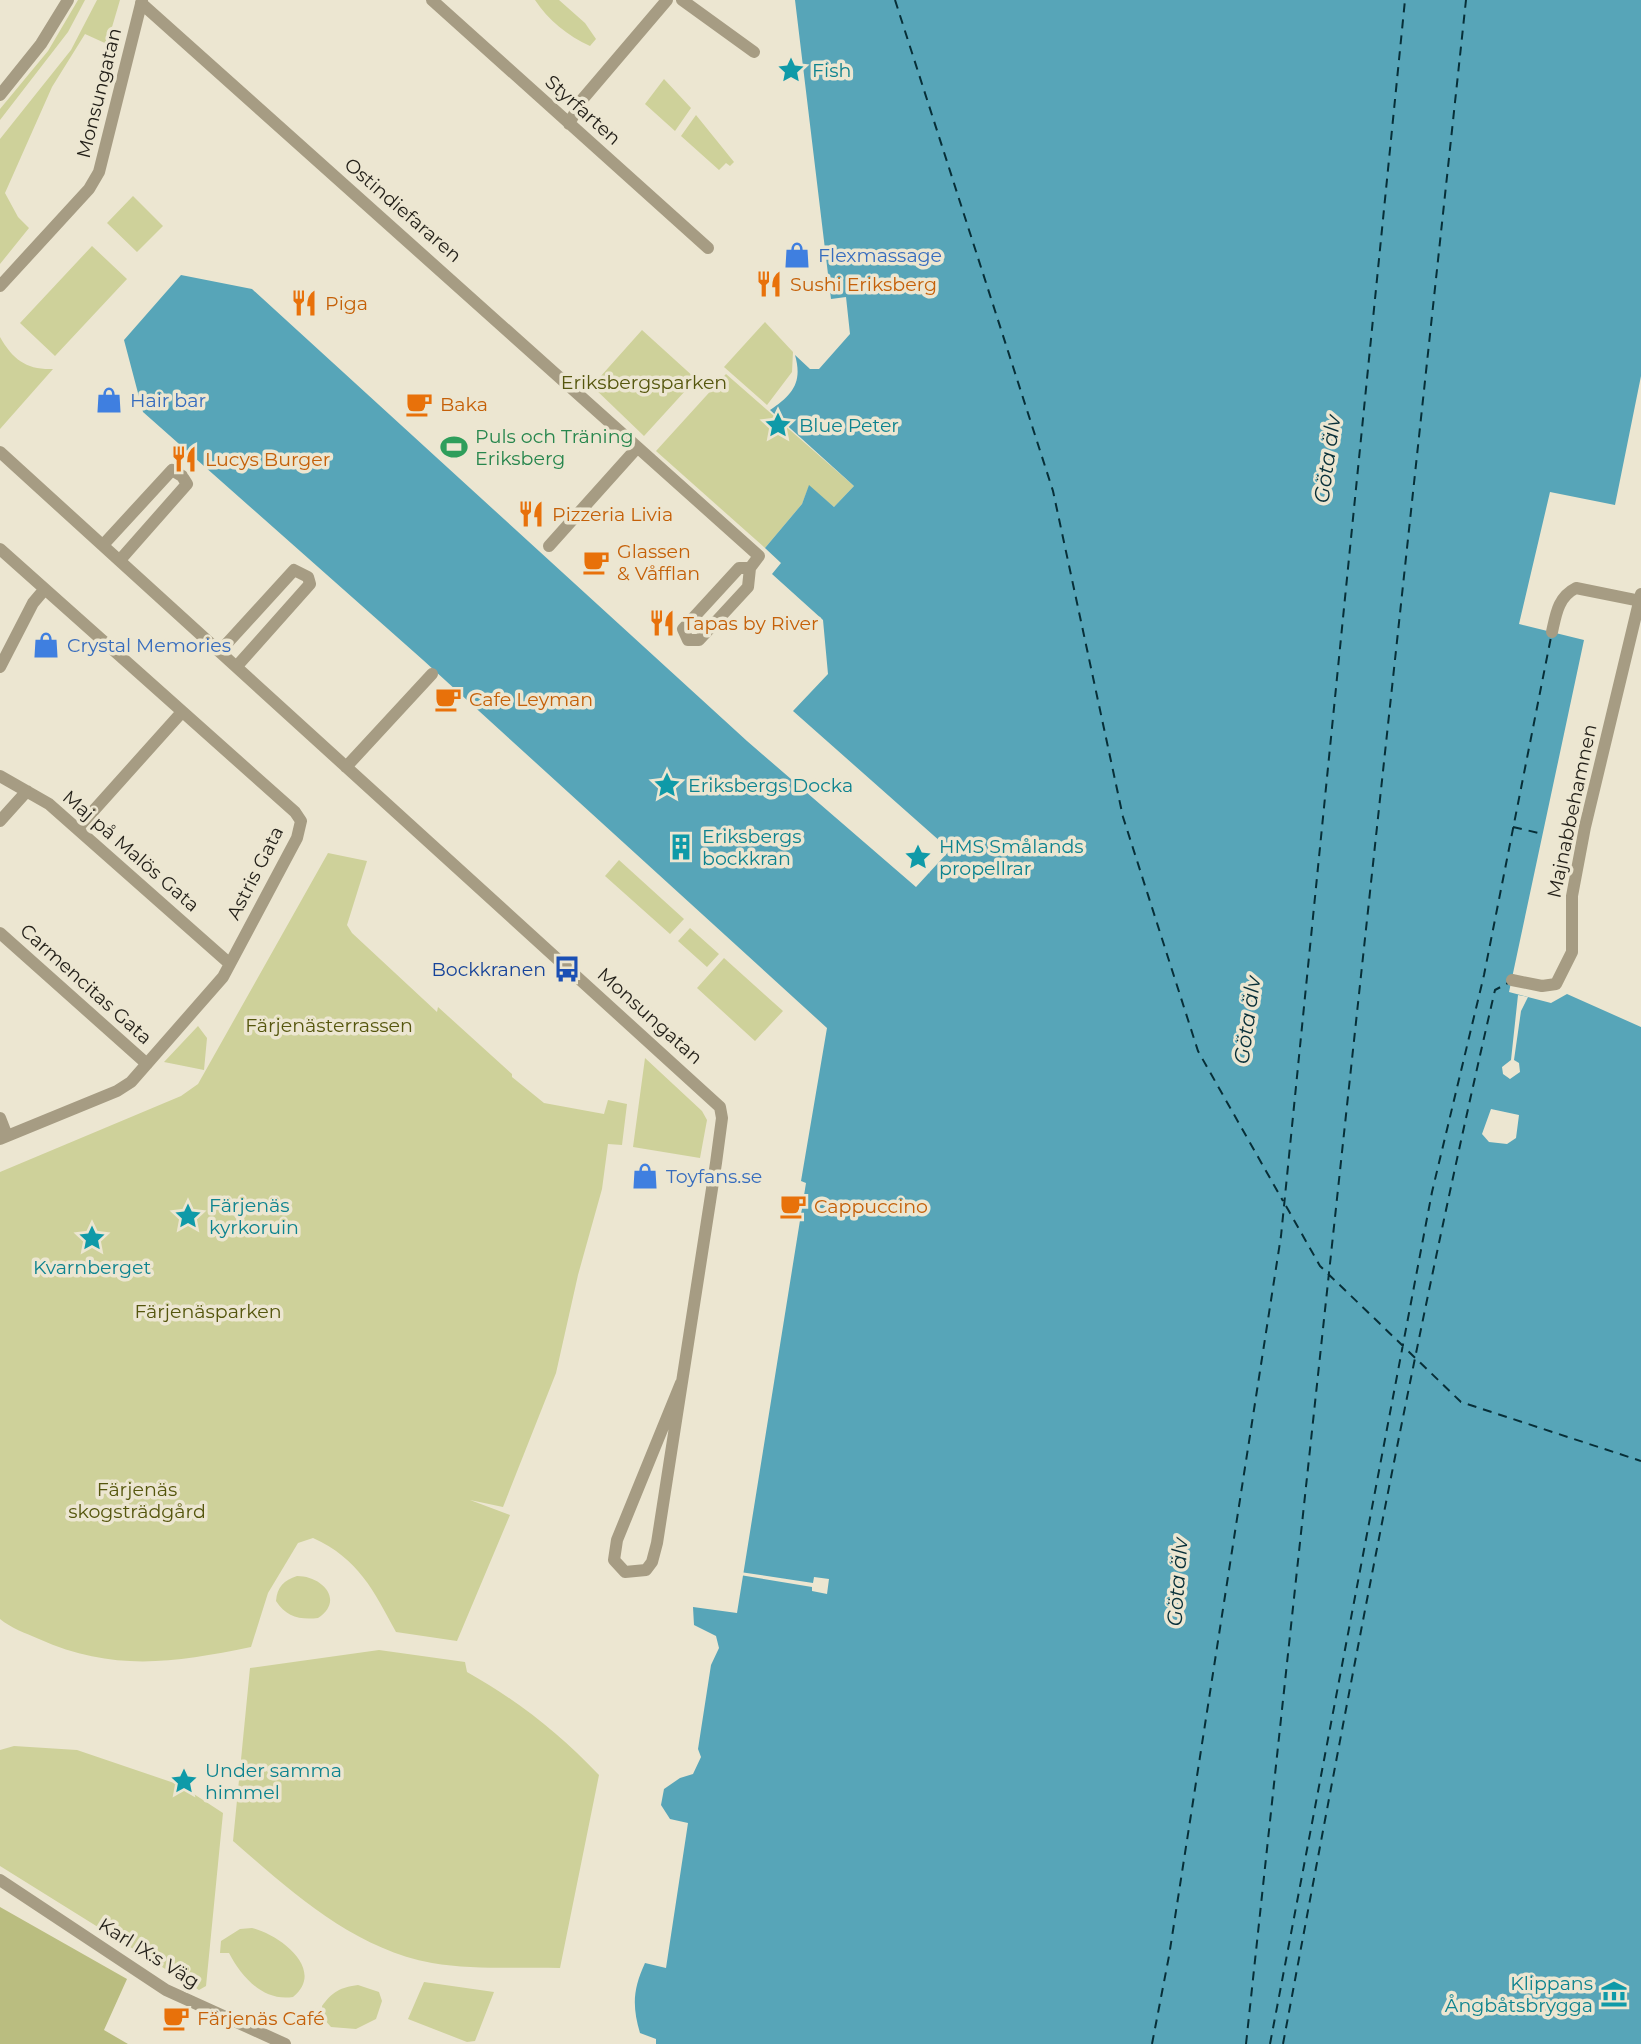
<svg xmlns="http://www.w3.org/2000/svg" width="1641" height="2044" font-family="Montserrat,sans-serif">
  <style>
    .green { fill: #ced19a }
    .forest { fill: #babd80 }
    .water { fill: #57a5b8 }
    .pier { fill: #ece6d1 }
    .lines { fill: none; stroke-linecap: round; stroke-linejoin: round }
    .ferry { stroke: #072f38; stroke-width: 2; stroke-dasharray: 9 7; stroke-linecap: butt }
    .minor { stroke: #a69c83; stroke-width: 12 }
    .labels { text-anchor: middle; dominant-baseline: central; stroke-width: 7; stroke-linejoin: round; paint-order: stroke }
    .culture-label { font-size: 19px; fill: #0d838f; stroke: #ece6d1; text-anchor: start }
    .street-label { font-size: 19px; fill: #221f18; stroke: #ece6d1 }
    .shop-label { font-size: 19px; fill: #366cbe; stroke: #ece6d1; text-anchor: start }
    .food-label { font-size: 19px; fill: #c56008; stroke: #ece6d1; text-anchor: start }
    .park-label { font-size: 19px; fill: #55560d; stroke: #ece6d1 }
    .leisure-label { font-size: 19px; fill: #27864d; stroke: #ece6d1; text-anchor: start }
    .transit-label { font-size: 19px; fill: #164399; stroke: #ece6d1; text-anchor: end }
    .water-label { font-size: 21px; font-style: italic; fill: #072f38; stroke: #ece6d1 }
  </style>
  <rect width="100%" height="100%" fill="#ece6d1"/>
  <!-- green -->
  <path class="green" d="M 78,0 L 85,0 L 68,32 L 0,120 L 0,109 L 48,51 Z
    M 97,0 L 120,0 L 107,44 L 85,34 L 52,87 L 5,193 L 18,217 L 29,228 L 0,264 L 0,139 L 71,50 Z
    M 535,0 L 559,0 L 585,23 L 596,39 L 590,46 C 568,36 548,20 535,0 Z
    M 664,79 L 691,108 L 675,131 L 645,104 Z
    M 696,115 L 734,162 L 730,166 L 726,163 L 719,170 L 681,136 Z
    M 133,196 L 163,226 L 137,252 L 107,223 Z
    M 92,246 L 127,279 L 55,356 L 20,323 Z
    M 765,322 L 793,352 L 792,372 L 767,405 L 724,367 Z
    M 642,330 L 696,379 L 644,436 L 592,386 Z
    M 0,337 C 13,360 27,370 53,369 L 0,429 Z
    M 726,374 L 854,486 L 834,507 L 809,486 L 802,504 L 765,548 L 656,451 Z
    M 328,853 L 367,861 L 347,925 L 352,933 L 437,1012 L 438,1007 L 512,1074 L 512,1077 L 544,1103 L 604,1114 L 608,1100 L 627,1104 L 622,1145 L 608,1144 L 602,1189 L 578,1275 L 556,1373 L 503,1507 L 470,1500 L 510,1515 L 457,1641 L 396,1632 C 373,1590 359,1559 313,1538 L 298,1543 L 268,1593 L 251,1647 C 173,1663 113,1672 39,1639 C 25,1633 11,1628 0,1619 L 0,1172 L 181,1096 L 198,1084 Z
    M 619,860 L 684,919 L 670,934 L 605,876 Z
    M 690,928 L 719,954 L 707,967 L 678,941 Z
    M 724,958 L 783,1011 L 755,1041 L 697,988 Z
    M 198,1026 L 207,1038 L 204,1070 L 164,1062 Z
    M 645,1058 L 702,1111 L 707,1120 L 700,1158 L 633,1147 Z
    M 297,1576 C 322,1576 345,1600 318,1618 C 300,1620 286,1617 276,1601 C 277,1587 284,1580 297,1576 Z
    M 379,1650 L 465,1662 L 467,1672 C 517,1700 559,1733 599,1775 L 560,1968 C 518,1967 473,1970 432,1963 C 352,1948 292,1892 233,1841 L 250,1668 Z
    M 14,1746 L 77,1750 L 180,1785 L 223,1813 L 206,1986 L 199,1990 L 0,1866 L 0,1750 Z
    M 252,1928 C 278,1934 327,1969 293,1997 C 263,2002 241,1976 229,1953 L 220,1953 L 221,1941 L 240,1929 Z
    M 424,1982 L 494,1992 L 475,2041 L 467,2042 L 408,2019 Z
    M 358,1985 L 379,1992 L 382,2001 L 376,2019 L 356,2029 L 331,2027 L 323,2018 L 322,2006 C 332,1992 341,1987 358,1985 Z"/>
  <!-- forest -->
  <path class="forest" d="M 0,1907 L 127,1979 L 104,2030 L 128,2044 L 0,2044 Z"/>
  <!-- water -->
  <path class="water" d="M 795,0 L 1641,0 L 1641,376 L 1615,505 L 1550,492 L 1519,624 L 1584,640 L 1509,992 L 1551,1003 L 1567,994 L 1641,1027 L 1641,2044 L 656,2044 L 656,2039 L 640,2033 C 632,2006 633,1989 645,1963 L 666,1968 L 688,1823 L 670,1819 L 661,1805 L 664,1789 L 680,1778 L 693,1774 L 701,1757 L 698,1749 L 711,1665 L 719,1648 L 716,1636 L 694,1625 L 693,1607 L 737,1613 L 806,1183 L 801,1181 L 827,1028 L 423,660 L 143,412 L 124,340 L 181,275 L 252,289 L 747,741 L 916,887 L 950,850 L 793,711 L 828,674 L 823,620 L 772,574 L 781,563 L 765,548 L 802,504 L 809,485 L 834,507 L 854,486 L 770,410 C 792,395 803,383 795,355 L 810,369 L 819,369 L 850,334 L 846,297 L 831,299 Z"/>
  <!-- pier -->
  <path class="pier" d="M 1518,995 L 1528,997 L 1521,1011 L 1514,1060 L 1519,1063 L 1520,1072 L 1510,1079 L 1503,1074 L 1502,1067 L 1511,1060 Z
    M 1491,1109 L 1519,1115 L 1516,1138 L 1507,1144 L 1489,1142 L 1482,1134 Z
    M 740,1572 L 813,1583 L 814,1577 L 829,1579 L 827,1594 L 812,1591 L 812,1587 L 740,1575 Z"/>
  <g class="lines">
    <!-- ferry -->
    <path class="ferry" d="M 895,0 L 1053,491 L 1123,817 L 1198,1051 L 1283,1201
      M 1513,827 L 1543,834
      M 1286,1206 L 1320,1266 L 1461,1402 L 1641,1461
      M 1152,2044 L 1169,1956 L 1281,1236 L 1405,0
      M 1246,2044 L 1466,0
      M 1270,2044 L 1432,1192 L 1484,975 L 1551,637
      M 1283,2044 C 1349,1692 1414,1339 1495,990 L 1508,983"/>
    <!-- minor -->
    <path class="minor" d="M 432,0 L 708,248
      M 682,0 L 754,52
      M 141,3 L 759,556 L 750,568 L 748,587 L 699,640 L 688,640 L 683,629 L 739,568 L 750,568
      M 0,95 L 41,44 L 68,0
      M 569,124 L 581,101 L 667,0
      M 0,286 L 89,189 L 99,172 L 142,0
      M 0,452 L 720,1107 L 722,1118 L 716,1163 L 657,1543 L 652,1562 L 646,1570 L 625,1572 L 614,1560 L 617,1540 L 681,1383
      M 103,545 L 172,470 L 182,476 L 187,484 L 120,560
      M 549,546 L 636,449
      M 0,549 L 295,812 L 301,821 L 297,838 L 223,977 L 131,1082 L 117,1091 L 0,1139
      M 1552,632 C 1556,614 1558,597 1576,588 L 1641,601
      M 220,651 L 294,570 L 308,577 L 310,584 L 237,666
      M 0,667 L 33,603 L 44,590
      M 346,767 L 432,674
      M 0,776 L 49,804 L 230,964
      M 0,821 L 27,791
      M 78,828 L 182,712
      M 0,933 L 147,1064
      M 1512,980 L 1542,986 L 1556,984 L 1572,952 L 1572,896 L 1585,827 L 1641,594
      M 0,1118 L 7,1136
      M 0,1880 L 166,1990 L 285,2044"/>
  </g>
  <!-- icons -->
  <defs>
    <g id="sight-bare" transform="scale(2.1)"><path d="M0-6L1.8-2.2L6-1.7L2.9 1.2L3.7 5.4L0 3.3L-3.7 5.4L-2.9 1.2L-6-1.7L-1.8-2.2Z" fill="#0f9aa8" stroke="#ece6d1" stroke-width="2.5" paint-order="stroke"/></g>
    <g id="shop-bare" transform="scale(2.1)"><path d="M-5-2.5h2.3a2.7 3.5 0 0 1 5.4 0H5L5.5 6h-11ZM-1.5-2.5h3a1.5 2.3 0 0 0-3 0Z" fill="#3f7fe0" stroke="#ece6d1" stroke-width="2.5" paint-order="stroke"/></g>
    <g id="restaurant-bare" transform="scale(2.1)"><path d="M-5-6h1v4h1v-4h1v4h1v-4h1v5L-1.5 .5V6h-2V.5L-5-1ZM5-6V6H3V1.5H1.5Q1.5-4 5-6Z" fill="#e8710a" stroke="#ece6d1" stroke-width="2.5" paint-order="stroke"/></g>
    <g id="cafe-bare" transform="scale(2.1)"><path d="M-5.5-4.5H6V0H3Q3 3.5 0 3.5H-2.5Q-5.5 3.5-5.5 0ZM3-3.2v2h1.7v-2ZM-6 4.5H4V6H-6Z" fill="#e8710a" stroke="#ece6d1" stroke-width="2.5" paint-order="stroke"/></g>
    <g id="stadium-bare" transform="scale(2.1)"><path d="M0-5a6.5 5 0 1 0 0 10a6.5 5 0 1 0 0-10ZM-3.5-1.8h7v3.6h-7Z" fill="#2e9e5b" stroke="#ece6d1" stroke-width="2.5" paint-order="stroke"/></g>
    <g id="building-bare" transform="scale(2.1)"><path d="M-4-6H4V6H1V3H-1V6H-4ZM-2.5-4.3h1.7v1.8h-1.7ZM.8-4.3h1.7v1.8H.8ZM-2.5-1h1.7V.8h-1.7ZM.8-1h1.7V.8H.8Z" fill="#0f9aa8" stroke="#ece6d1" stroke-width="2.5" paint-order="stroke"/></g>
    <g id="bus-bare" transform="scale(2.1)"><path d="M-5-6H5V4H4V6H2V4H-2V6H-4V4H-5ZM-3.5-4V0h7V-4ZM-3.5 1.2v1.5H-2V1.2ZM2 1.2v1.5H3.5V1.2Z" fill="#1a4fb4" stroke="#ece6d1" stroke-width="2.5" paint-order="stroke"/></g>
    <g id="museum-bare" transform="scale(2.1)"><path d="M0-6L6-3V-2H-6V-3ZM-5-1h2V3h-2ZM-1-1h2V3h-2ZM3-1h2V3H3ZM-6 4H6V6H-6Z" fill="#0f9aa8" stroke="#ece6d1" stroke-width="2.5" paint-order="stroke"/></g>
  </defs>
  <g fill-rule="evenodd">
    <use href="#sight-bare" x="791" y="70"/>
    <use href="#shop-bare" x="797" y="255"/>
    <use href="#restaurant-bare" x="769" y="284"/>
    <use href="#restaurant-bare" x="304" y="303"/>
    <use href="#shop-bare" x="109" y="400"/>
    <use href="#cafe-bare" x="419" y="404"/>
    <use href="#sight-bare" x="778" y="425"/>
    <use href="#stadium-bare" x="454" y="447"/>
    <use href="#restaurant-bare" x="184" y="459"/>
    <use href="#restaurant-bare" x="531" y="514"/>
    <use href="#cafe-bare" x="596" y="562"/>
    <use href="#restaurant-bare" x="662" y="623"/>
    <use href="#shop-bare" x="46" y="645"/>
    <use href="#cafe-bare" x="448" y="699"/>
    <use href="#sight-bare" x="667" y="785"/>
    <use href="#building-bare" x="681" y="847"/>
    <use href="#sight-bare" x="918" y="857"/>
    <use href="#bus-bare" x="567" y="969"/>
    <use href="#shop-bare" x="645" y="1176"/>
    <use href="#cafe-bare" x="793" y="1206"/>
    <use href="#sight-bare" x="188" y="1216"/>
    <use href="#sight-bare" x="92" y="1238"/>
    <use href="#sight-bare" x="184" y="1781"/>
    <use href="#museum-bare" x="1614" y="1994"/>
    <use href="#cafe-bare" x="176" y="2018"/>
  </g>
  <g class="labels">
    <!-- culture labels -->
    <g class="culture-label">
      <text x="812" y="70">Fish</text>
      <text x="799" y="425">Blue Peter</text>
      <text x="688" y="785">Eriksbergs Docka</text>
      <text x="702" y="836">Eriksbergs<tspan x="702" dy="22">bockkran</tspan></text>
      <text x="939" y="846">HMS Smålands<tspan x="939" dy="22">propellrar</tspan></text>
      <text x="209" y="1205">Färjenäs<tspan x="209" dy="22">kyrkoruin</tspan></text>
      <text x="92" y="1267" text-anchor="middle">Kvarnberget</text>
      <text x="205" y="1770">Under samma<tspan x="205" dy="22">himmel</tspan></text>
      <text x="1593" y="1983" text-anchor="end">Klippans<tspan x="1593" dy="22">Ångbåtsbrygga</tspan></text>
    </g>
    <!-- street labels -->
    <g class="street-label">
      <text transform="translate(99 93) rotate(-76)">Monsungatan</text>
      <text transform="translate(583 110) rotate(42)">Styrfarten</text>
      <text transform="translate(403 210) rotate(41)">Ostindiefararen</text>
      <text transform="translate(1572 811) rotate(-78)">Majnabbehamnen</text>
      <text transform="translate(131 851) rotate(41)">Maj på Malös Gata</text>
      <text transform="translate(255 873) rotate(-63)">Astris Gata</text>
      <text transform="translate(86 984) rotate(42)">Carmencitas Gata</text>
      <text transform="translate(650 1016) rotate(42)">Monsungatan</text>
      <text transform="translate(149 1953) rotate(32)">Karl IX:s Väg</text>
    </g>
    <!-- shop labels -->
    <g class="shop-label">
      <text x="818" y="255">Flexmassage</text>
      <text x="130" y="400">Hair bar</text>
      <text x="67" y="645">Crystal Memories</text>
      <text x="666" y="1176">Toyfans.se</text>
    </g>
    <!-- food labels -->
    <g class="food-label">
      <text x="790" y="284">Sushi Eriksberg</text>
      <text x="325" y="303">Piga</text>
      <text x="440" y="404">Baka</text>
      <text x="205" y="459">Lucys Burger</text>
      <text x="552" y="514">Pizzeria Livia</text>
      <text x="617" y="551">Glassen<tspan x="617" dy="22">&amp; Våfflan</tspan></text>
      <text x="683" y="623">Tapas by River</text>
      <text x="469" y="699">Cafe Leyman</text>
      <text x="814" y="1206">Cappuccino</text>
      <text x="197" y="2018">Färjenäs Café</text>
    </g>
    <!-- park labels -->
    <g class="park-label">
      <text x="644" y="382">Eriksbergsparken</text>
      <text x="329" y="1025">Färjenästerrassen</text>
      <text x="208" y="1311">Färjenäsparken</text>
      <text x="137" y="1489">Färjenäs<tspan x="137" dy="22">skogsträdgård</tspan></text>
    </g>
    <!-- leisure labels -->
    <g class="leisure-label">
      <text x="475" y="436">Puls och Träning<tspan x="475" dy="22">Eriksberg</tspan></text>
    </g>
    <!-- transit labels -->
    <g class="transit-label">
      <text x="546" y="969">Bockkranen</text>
    </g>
    <!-- water labels -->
    <g class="water-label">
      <text transform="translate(1327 459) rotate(-82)">Göta älv</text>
      <text transform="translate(1247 1020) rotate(-82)">Göta älv</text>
      <text transform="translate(1177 1582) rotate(-86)">Göta älv</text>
    </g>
  </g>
</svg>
